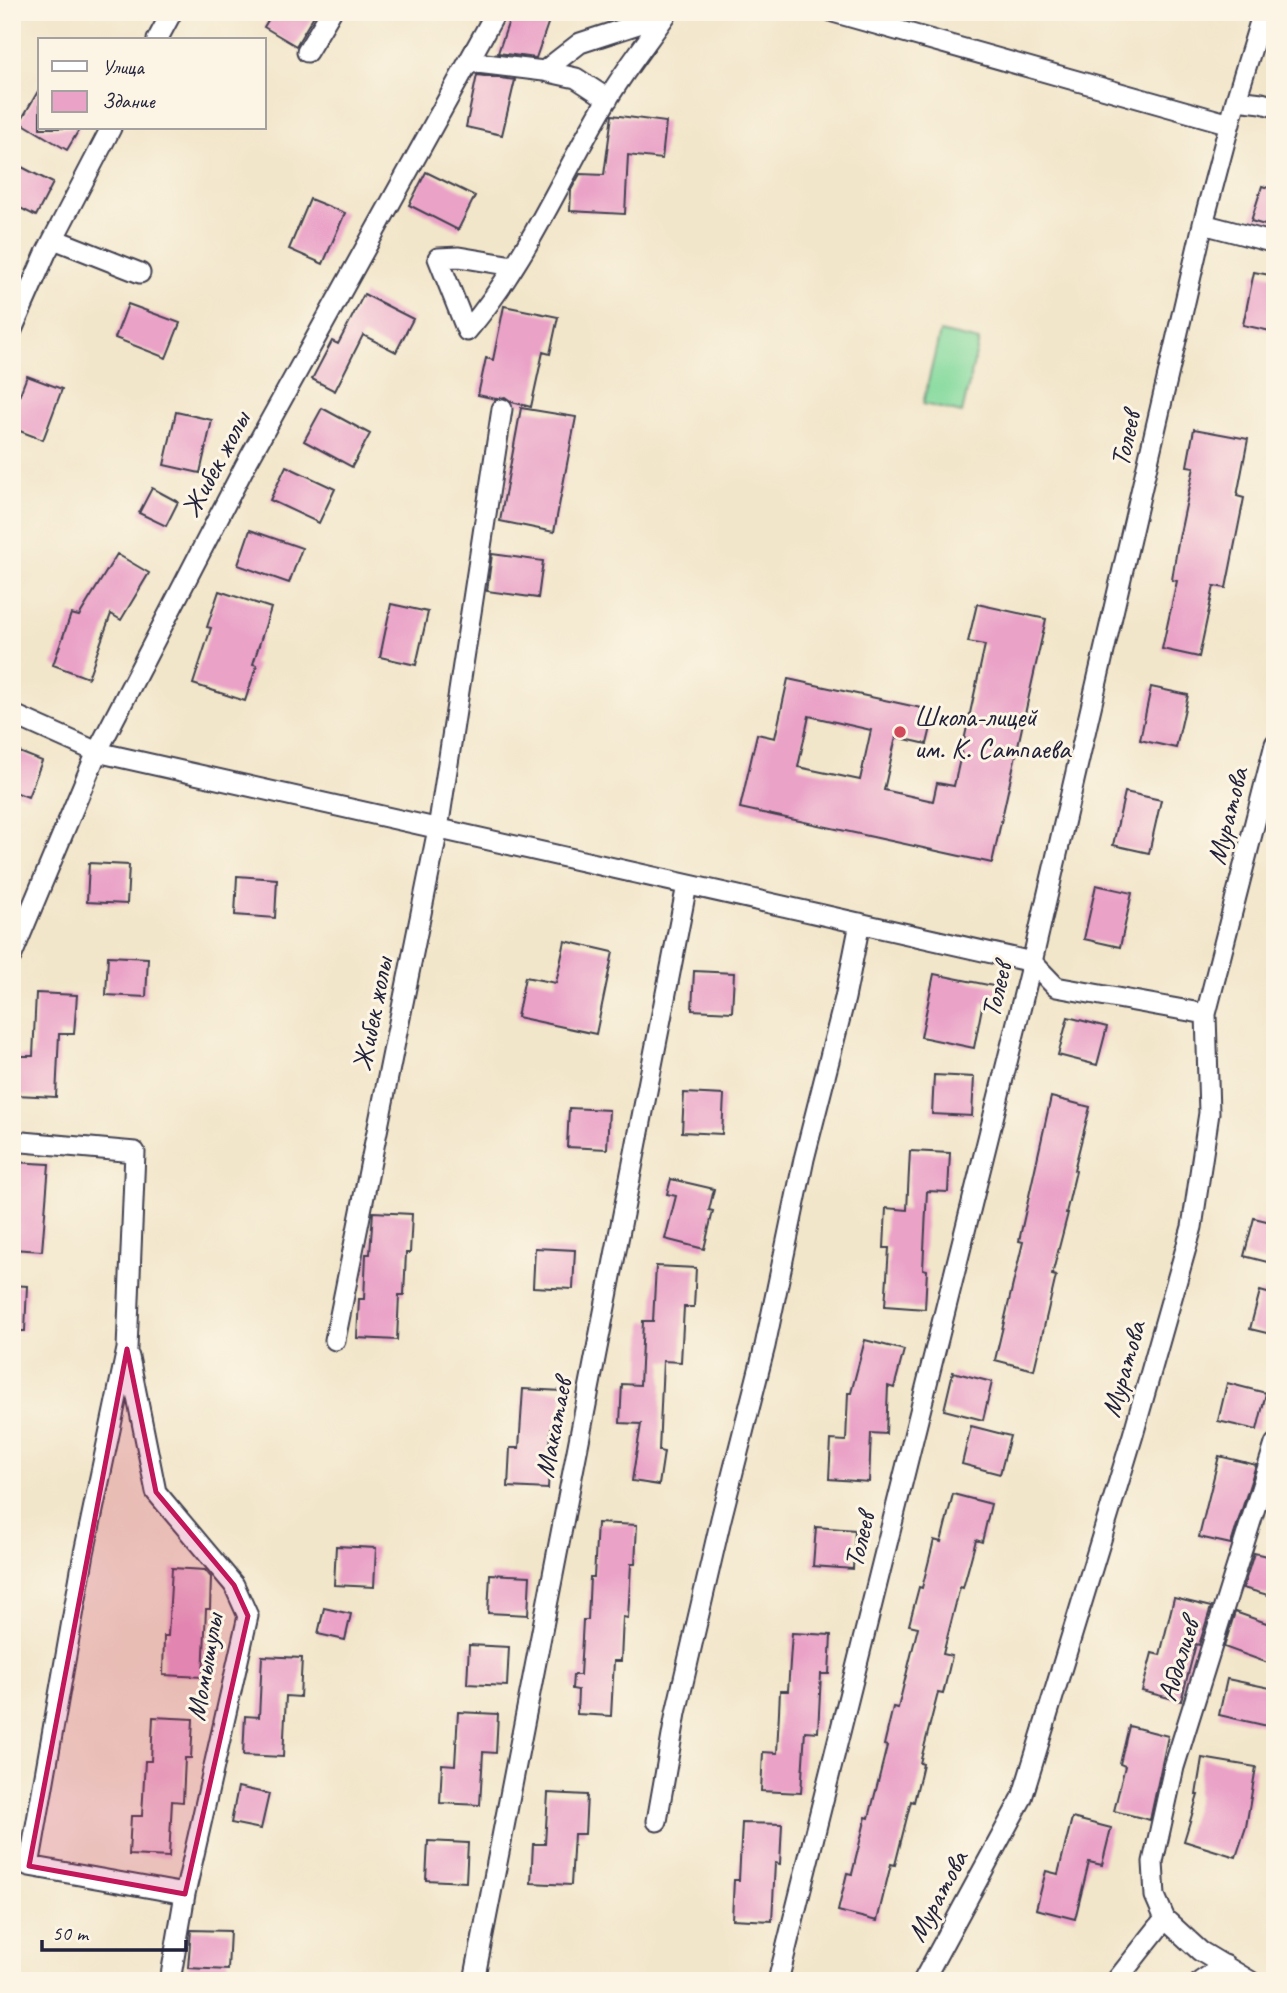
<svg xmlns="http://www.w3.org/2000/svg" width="1287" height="1993" font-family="Caveat,sans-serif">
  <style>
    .green { fill: #82d99c; stroke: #527e6c; stroke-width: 2 }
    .building { fill: #eaa2c7; fill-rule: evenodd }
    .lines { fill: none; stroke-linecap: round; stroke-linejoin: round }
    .minor-casing { stroke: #413f50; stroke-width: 23 }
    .minor { stroke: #fff; stroke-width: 19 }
    .marked { fill: #c2185b; fill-opacity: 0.2; stroke: #c2185b; stroke-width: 5; stroke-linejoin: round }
    .poi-dot { fill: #d1495b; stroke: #fcf5e5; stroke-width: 2.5 }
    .labels { text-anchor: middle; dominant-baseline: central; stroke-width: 6; stroke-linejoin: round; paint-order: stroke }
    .street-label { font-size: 28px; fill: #22223b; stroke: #fcf5e5 }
    .poi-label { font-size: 28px; fill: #22223b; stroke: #fcf5e5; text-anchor: start }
  </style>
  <rect width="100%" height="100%" fill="#fcf5e5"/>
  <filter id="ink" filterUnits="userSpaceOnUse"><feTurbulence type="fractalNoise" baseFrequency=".0143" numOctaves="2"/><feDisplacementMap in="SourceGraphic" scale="14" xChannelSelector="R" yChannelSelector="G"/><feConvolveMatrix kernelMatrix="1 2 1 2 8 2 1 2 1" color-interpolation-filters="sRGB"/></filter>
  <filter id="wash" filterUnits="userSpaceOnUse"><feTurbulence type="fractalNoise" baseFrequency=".00686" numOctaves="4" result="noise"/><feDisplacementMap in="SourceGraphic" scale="28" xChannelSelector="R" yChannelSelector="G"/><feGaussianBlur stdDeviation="1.57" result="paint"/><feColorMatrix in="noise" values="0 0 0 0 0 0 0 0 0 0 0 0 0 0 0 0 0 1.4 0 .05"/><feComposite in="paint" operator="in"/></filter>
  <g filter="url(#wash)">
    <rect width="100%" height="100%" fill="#f2e6ca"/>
    <!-- green -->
    <path class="green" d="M 940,332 L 979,341 L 962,413 L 923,404 Z"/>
    <g id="blocks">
      <!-- building -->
      <path class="building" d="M 273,12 L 316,12 L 296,46 L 264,27 Z
        M 512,12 L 552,12 L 536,58 L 498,53 Z
        M 477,75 L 515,80 L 502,135 L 466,127 Z
        M 40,88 L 40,128 L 80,128 L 67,150 L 20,122 Z
        M 612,115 L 666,122 L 662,159 L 628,155 L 625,214 L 570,211 L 571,190 L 580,174 L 604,175 Z
        M 12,162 L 53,183 L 36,216 L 12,204 Z
        M 426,172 L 475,196 L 458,230 L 409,205 Z
        M 1262,186 L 1275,190 L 1275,228 L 1251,221 Z
        M 310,199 L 345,213 L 323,264 L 289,249 Z
        M 1254,272 L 1275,276 L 1275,332 L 1243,325 Z
        M 364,294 L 413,319 L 396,352 L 363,335 L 335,391 L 312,379 L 332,341 L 338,344 Z
        M 128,304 L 180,323 L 166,358 L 115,338 Z
        M 504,306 L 558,317 L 550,354 L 543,352 L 531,407 L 512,402 L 505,397 L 496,399 L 478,395 L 486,358 L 493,360 Z
        M 27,376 L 62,389 L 43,440 L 12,428 L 12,415 Z
        M 322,408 L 370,434 L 352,467 L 304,441 Z
        M 521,408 L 576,417 L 554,532 L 500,521 Z
        M 176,412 L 212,420 L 200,473 L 164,465 Z
        M 1194,429 L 1248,439 L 1237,496 L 1244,498 L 1226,588 L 1214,586 L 1199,657 L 1162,649 L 1177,581 L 1172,580 L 1177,548 L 1194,467 L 1187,466 Z
        M 286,466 L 335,489 L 319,523 L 270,500 Z
        M 152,488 L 178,502 L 166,526 L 139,513 Z
        M 250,530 L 302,548 L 289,583 L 238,565 Z
        M 117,554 L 149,573 L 121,620 L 111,614 L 88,678 L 53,665 L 71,614 L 79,616 Z
        M 492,554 L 543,561 L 538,598 L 487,591 Z
        M 219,591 L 271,608 L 253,664 L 257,665 L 245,701 L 193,684 L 211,628 L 207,627 Z
        M 391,604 L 428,612 L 416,665 L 380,657 Z
        M 977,604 L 1046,619 L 992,863 L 740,808 L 757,734 L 775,738 L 788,679 L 935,711 L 927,744 L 896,737 L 884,790 L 933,801 L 937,783 L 954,786 L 985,645 L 968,642 ZM 809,716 L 871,730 L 860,780 L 798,767 Z
        M 1151,687 L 1188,695 L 1176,748 L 1140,740 Z
        M 12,749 L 42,761 L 28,797 L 12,791 Z
        M 1125,792 L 1161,800 L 1149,853 L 1113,845 Z
        M 89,863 L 129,865 L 127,904 L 87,902 Z
        M 237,876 L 277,879 L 275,918 L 235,915 Z
        M 1096,885 L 1132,893 L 1120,947 L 1084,939 Z
        M 565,941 L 613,952 L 596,1034 L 517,1017 L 525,977 L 556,983 Z
        M 108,956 L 148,958 L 146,997 L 106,995 Z
        M 694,971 L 734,973 L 732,1012 L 692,1010 Z
        M 934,974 L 1003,988 L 999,1005 L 983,1002 L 974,1048 L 921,1037 Z
        M 36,993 L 77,995 L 74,1034 L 59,1034 L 56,1097 L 16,1095 L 18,1056 L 33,1056 Z
        M 1068,1017 L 1107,1027 L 1097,1065 L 1058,1055 Z
        M 934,1075 L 974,1077 L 972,1116 L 932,1114 Z
        M 684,1093 L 724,1095 L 722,1134 L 682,1132 Z
        M 1051,1097 L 1090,1107 L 1074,1170 L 1076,1171 L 1066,1213 L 1068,1213 L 1052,1275 L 1056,1276 L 1034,1370 L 995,1360 L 1023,1242 L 1019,1241 Z
        M 569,1108 L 609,1110 L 607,1149 L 567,1147 Z
        M 910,1151 L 950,1153 L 948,1192 L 927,1191 L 923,1269 L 927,1270 L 925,1309 L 885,1306 L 889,1248 L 884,1248 L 886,1208 L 907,1210 Z
        M 12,1162 L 49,1164 L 42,1251 L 12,1249 Z
        M 671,1179 L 714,1189 L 709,1210 L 713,1211 L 704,1249 L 665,1239 L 676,1196 L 667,1194 Z
        M 373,1212 L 412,1214 L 410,1253 L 406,1253 L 404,1295 L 399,1295 L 397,1340 L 357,1338 L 359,1299 L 364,1299 L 366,1254 L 370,1254 Z
        M 1254,1218 L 1275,1223 L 1275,1264 L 1244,1256 Z
        M 535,1248 L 575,1250 L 573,1289 L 533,1287 Z
        M 656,1266 L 696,1268 L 694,1307 L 684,1307 L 681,1362 L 663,1361 L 659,1451 L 664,1452 L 659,1485 L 632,1481 L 641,1424 L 620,1423 L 622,1384 L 640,1385 L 643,1321 L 653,1321 Z
        M 12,1285 L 27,1286 L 25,1331 L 12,1331 Z
        M 1260,1291 L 1275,1295 L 1275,1335 L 1250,1329 Z
        M 865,1340 L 904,1350 L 894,1388 L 888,1386 L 886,1434 L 871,1433 L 869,1482 L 829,1479 L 831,1440 L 846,1441 L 848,1393 L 851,1393 Z
        M 953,1372 L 992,1382 L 983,1420 L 944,1410 Z
        M 1227,1383 L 1266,1393 L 1257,1430 L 1218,1421 Z
        M 523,1389 L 563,1391 L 560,1430 L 551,1429 L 548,1489 L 508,1487 L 510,1448 L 519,1448 Z
        M 971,1426 L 1010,1436 L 1000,1474 L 962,1464 Z
        M 1219,1456 L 1256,1465 L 1231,1544 L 1199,1537 Z
        M 953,1494 L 991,1504 L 982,1542 L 976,1540 L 963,1588 L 960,1587 L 943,1654 L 952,1656 L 943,1694 L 938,1693 L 920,1763 L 923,1764 L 914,1802 L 911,1801 L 895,1865 L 891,1864 L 877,1921 L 838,1911 L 847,1873 L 852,1874 L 866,1817 L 869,1818 L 887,1746 L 884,1745 L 893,1707 L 898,1708 L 918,1627 L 909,1625 L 919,1587 L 922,1588 L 934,1540 L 941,1542 Z
        M 597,1523 L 637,1525 L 635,1564 L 631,1564 L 628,1618 L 623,1617 L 621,1661 L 614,1661 L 611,1716 L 577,1714 L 578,1690 L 572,1689 L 573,1675 L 580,1675 L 583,1620 L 588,1620 L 590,1577 L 594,1577 Z
        M 816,1527 L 855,1530 L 853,1569 L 813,1566 Z
        M 336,1546 L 376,1548 L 374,1587 L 334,1585 Z
        M 1254,1553 L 1275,1558 L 1275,1597 L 1243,1588 Z
        M 172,1568 L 205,1570 L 211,1577 L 210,1609 L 206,1609 L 203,1677 L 163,1675 L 164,1636 L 168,1636 Z
        M 490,1574 L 530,1576 L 528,1615 L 488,1613 Z
        M 1174,1598 L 1211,1607 L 1199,1645 L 1196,1644 L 1181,1701 L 1142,1691 L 1152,1653 L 1160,1655 Z
        M 324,1608 L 351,1614 L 345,1640 L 318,1634 Z
        M 1235,1612 L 1275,1626 L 1275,1644 L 1268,1663 L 1224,1647 Z
        M 792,1633 L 831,1635 L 829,1674 L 821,1674 L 818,1732 L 805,1731 L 801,1793 L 761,1791 L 763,1752 L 777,1753 L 780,1691 L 788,1691 Z
        M 469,1645 L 509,1647 L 507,1686 L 467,1684 Z
        M 262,1656 L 302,1658 L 300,1697 L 286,1696 L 283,1757 L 243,1755 L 245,1716 L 259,1717 Z
        M 1227,1679 L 1275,1689 L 1272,1727 L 1219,1715 Z
        M 458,1712 L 498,1714 L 496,1753 L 483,1752 L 480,1805 L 440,1803 L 442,1764 L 455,1765 Z
        M 153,1717 L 193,1719 L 191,1758 L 185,1758 L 183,1802 L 172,1801 L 169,1857 L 129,1855 L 131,1816 L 142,1816 L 145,1761 L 151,1761 Z
        M 1129,1726 L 1168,1736 L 1150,1820 L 1114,1811 L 1125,1766 L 1120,1764 Z
        M 1202,1758 L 1256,1767 L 1246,1827 L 1236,1857 L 1184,1841 L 1198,1795 L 1196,1795 Z
        M 238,1787 L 269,1794 L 261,1829 L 231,1823 Z
        M 548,1793 L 587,1795 L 585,1834 L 574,1834 L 571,1885 L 531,1883 L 533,1844 L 545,1844 Z
        M 1072,1818 L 1111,1828 L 1102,1865 L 1089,1862 L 1075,1919 L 1036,1909 L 1046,1871 L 1058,1874 Z
        M 742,1823 L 782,1824 L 780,1864 L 775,1863 L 772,1921 L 732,1919 L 734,1880 L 739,1880 Z
        M 428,1841 L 468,1843 L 466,1882 L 426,1880 Z
        M 191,1930 L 230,1931 L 228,1970 L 188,1968 Z"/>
    </g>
  </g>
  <g filter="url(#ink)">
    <use href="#blocks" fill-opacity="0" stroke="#413f50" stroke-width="2"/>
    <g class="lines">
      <!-- minor casing -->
      <g class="minor-casing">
        <path id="minor" d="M 833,12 L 1230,124
          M 157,40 L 172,12
          M 307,52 L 331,12
          M 469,62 L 544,71 L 580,43 L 666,15
          M 544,71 L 576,78 L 608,99
          M 1236,100 L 1262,103 L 1275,107
          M 1203,224 L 1275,243
          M 54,239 L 140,273
          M 513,266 L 459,257 L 438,258 L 467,331 C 524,265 558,184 601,110 C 620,76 646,44 668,12
          M 12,330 L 46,253 L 111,128
          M 12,714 L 97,752 L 1032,962 L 1056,987 L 1206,1014
          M 12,955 L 97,752 L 245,466 L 496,12
          M 12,1141 L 135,1152 L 127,1349 L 84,1553 L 29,1866 L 185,1894
          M 335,1340 L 438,829 L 502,409
          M 129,1357 L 156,1492 L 234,1585 L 248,1616 L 185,1894 L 170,1981
          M 657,1821 L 676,1713 L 721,1519 L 765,1346 L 804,1159 L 845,998 L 860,923
          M 474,1981 L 687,885
          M 778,1981 L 1032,962 L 1203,224 L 1236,100 L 1263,12
          M 923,1981 L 1022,1798 L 1133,1435 L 1192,1227 L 1209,1113 L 1206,1014 L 1275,744
          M 1116,1981 L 1165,1919
          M 1201,1981 L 1225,1965
          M 1250,1981 L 1200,1951 L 1165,1919 L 1155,1896 L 1153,1862 L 1174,1767 L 1275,1444"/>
      </g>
      <!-- minor -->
      <use href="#minor" class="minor"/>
    </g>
  </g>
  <!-- marked area -->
  <path class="marked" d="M 127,1349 L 156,1492 L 234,1585 L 248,1616 L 185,1894 L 29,1866 Z"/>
  <!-- markers -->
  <circle class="poi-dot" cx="900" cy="732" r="7"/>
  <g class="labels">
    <!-- street labels -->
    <g class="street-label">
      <text transform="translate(1125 439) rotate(-77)">Толеев</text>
      <text transform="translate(215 464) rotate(-62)">Жибек жолы</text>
      <text transform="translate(1227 816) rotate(-76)">Муратова</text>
      <text transform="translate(996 990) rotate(-76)">Толеев</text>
      <text transform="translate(372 1014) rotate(-79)">Жибек жолы</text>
      <text transform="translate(1123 1369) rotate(-74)">Муратова</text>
      <text transform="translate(553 1428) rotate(-79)">Макатаев</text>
      <text transform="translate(859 1540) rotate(-76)">Толеев</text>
      <text transform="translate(1178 1660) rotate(-73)">Абдалиев</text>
      <text transform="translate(204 1667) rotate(-80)">Момышулы</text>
      <text transform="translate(937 1896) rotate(-62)">Муратова</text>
    </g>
    <!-- poi labels -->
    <g class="poi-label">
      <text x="914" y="716">Школа-лицей<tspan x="914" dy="32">им. К. Сатпаева</tspan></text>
    </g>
  </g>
  <!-- margin -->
  <rect width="1287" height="1993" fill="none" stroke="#fcf5e5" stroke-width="42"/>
  <!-- legend -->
  <rect x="38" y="38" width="228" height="91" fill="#fcf5e5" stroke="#a5a1a1" stroke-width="2"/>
  <rect x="52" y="61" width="35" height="10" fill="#ffffff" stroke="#a5a1a1" stroke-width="2"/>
  <text x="102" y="74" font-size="21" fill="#22223b">Улица</text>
  <rect x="52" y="91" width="35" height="21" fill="#eaa2c7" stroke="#a5a1a1" stroke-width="2"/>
  <text x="102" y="108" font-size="21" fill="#22223b">Здание</text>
  <!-- scale -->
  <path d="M42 1940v10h144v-10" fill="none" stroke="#22223b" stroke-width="3.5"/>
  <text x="52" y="1940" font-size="21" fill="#22223b" stroke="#fcf5e5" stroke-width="5" paint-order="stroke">50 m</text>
</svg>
